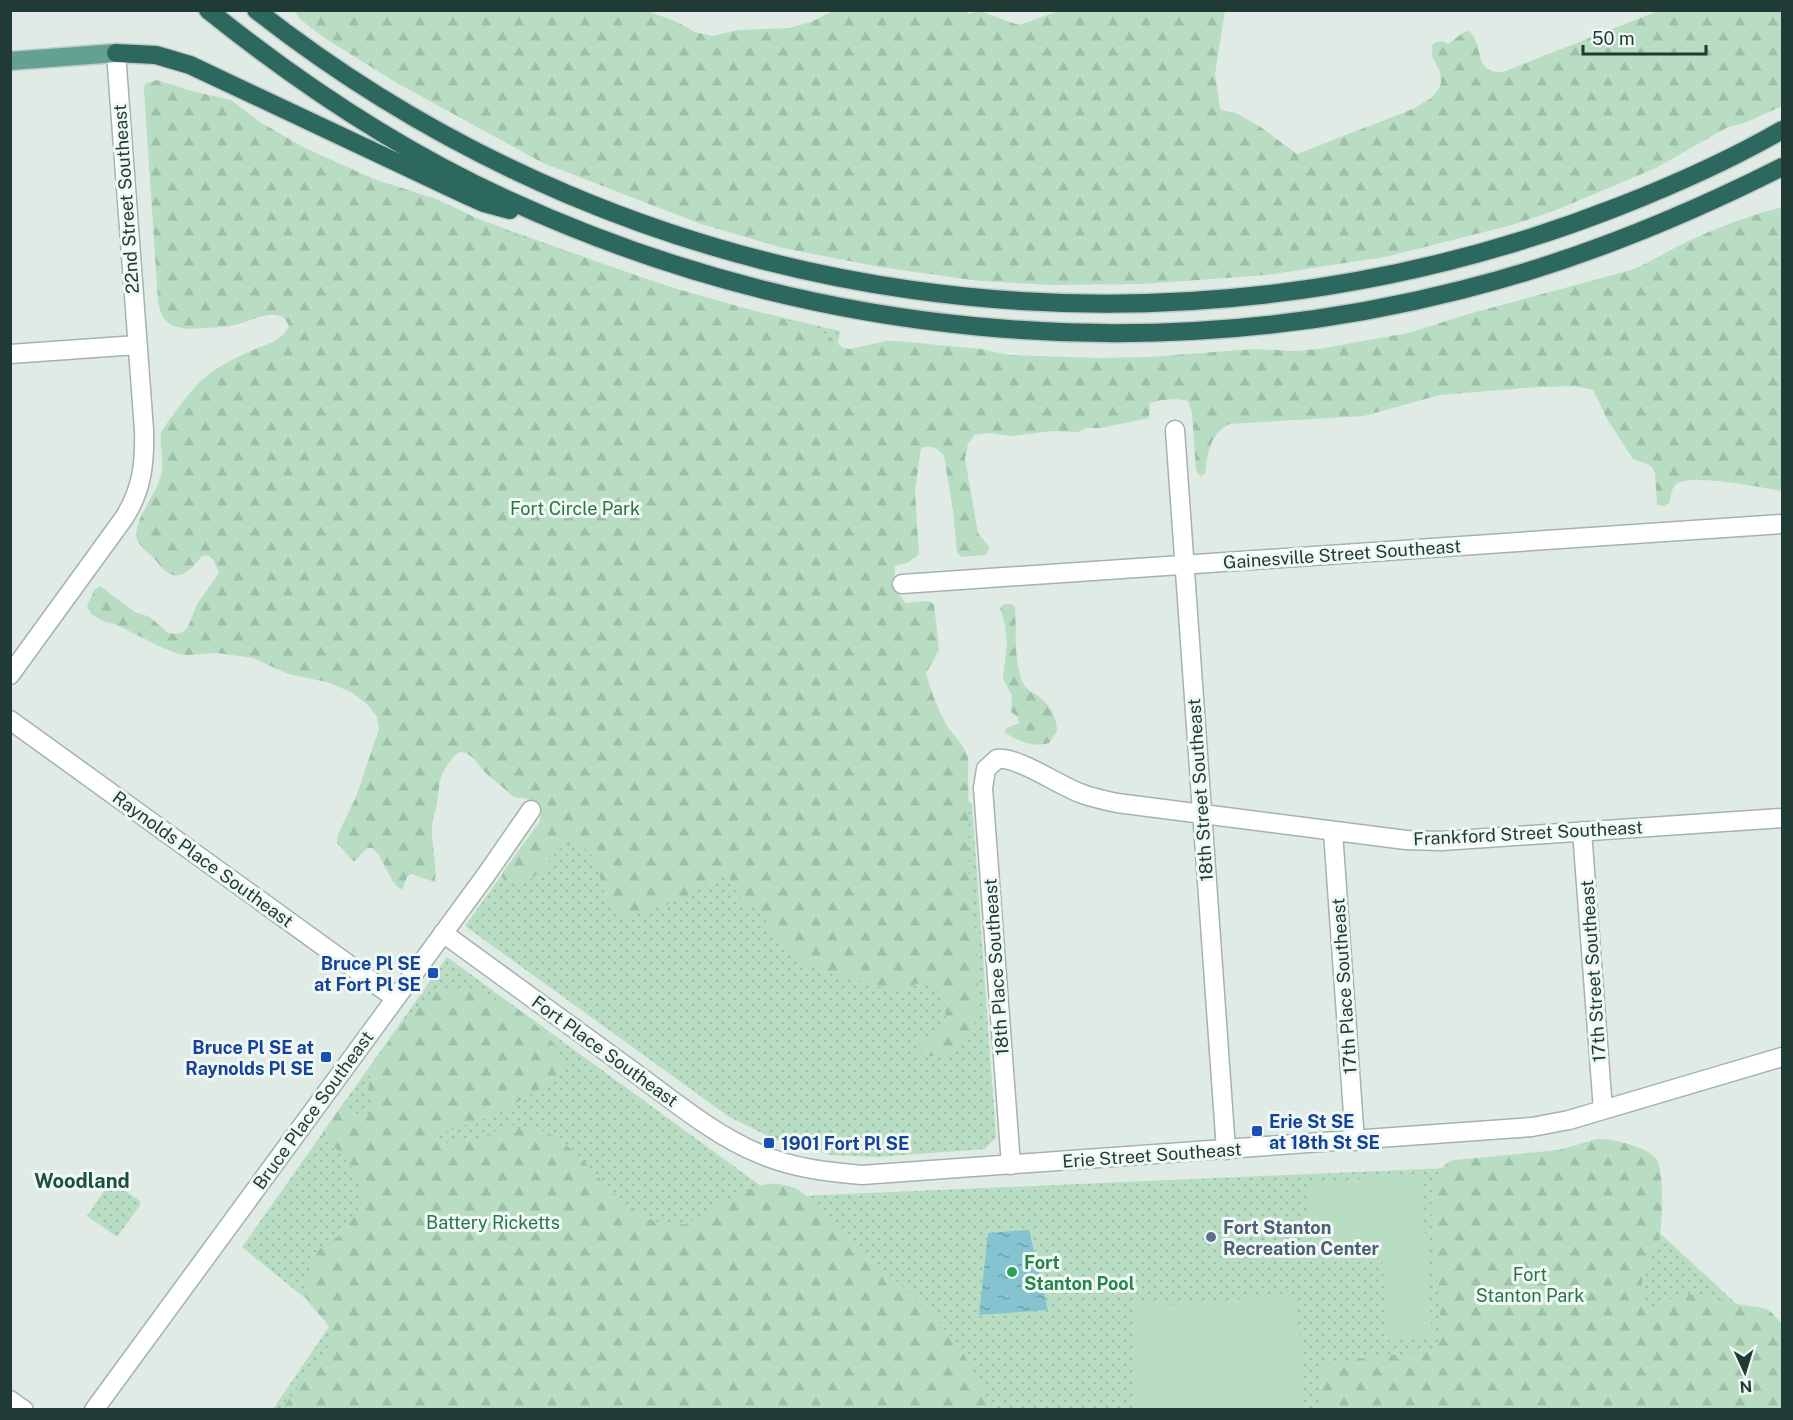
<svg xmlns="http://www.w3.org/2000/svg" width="1793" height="1420" font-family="'Public Sans',sans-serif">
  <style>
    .grass { fill: url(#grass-dots) }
    .forest { fill: url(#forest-firs) }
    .garden { fill: #b8ddc3 }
    .water { fill: url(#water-ripples) }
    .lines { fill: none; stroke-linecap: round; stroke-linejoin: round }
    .minor-casing { stroke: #a3b3ad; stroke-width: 21 }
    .major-casing { stroke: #c1c8c6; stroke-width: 21 }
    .highway-casing { stroke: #c1c8c6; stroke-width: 21 }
    .minor { stroke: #fff; stroke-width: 18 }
    .major { stroke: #63a193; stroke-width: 18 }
    .highway { stroke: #2c685e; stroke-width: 18 }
    .transit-dot { fill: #1a4fb4; stroke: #f0f8f4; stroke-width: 2 }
    .service-dot { fill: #5c6f8a; stroke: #f0f8f4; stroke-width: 2 }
    .leisure-dot { fill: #2e9e5b; stroke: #f0f8f4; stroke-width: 2 }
    .labels { text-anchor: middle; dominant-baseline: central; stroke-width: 6; stroke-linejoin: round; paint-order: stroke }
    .street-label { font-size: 18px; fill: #203b35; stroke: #f0f8f4 }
    .park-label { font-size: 18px; fill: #2a7349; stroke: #f0f8f4 }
    .transit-label { font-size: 18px; font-weight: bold; fill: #164399; stroke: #f0f8f4; text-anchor: end }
    .service-label { font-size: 18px; font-weight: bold; fill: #4e5e75; stroke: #f0f8f4; text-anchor: start }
    .leisure-label { font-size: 18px; font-weight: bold; fill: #27864d; stroke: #f0f8f4; text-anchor: start }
    .neighbourhood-label { font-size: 20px; font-weight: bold; fill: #1c4e43; stroke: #f0f8f4 }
  </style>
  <defs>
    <pattern id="grass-dots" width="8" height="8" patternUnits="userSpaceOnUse" patternTransform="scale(1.5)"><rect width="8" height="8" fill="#b8ddc3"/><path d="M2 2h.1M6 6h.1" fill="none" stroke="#9ebfa8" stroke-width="1.8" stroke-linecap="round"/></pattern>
    <pattern id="forest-firs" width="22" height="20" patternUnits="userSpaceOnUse" patternTransform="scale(1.5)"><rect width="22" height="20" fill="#b8ddc3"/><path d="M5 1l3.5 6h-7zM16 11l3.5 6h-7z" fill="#9ebfa8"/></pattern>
    <pattern id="water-ripples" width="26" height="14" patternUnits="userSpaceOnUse" patternTransform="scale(1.5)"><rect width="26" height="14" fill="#86c3d1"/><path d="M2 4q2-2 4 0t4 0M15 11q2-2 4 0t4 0" fill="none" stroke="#6da0aa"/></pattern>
  </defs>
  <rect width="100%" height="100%" fill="#e0ebe6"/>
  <!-- grass -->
  <path class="grass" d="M 467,215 L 695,297 L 840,331 L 812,535 L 830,701 L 972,804 L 996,1137 L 985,1149 L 878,1157 L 831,1155 L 776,1140 L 728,1116 L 465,926 L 558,797 Z
    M 447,957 L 776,1197 L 1447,1168 L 1572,1152 L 1782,1346 L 1782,1409 L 273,1409 L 333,1321 L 242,1247 Z
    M 111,1181 L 140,1201 L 140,1205 L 117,1237 L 87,1216 Z"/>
  <!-- forest -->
  <path class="forest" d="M 966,11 L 968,14 L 980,11 L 1019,25 L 1056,12 L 1225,11 L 1215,74 L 1220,108 L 1221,110 L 1236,113 L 1262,128 L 1297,154 L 1413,109 L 1431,98 L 1439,89 L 1441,83 L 1440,72 L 1432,56 L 1432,45 C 1437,40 1442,41 1448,44 L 1464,32 L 1469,31 C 1485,44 1472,74 1503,72 L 1658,11 L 1782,11 L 1782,106 L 1747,122 L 1726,128 L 1656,168 L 1556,210 L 1512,225 L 1385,257 L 1266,275 L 1144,284 L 1052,285 L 980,281 L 880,267 L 783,248 L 701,224 L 543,163 L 397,83 L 326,39 L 301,20 L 294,11 L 647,11 L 675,21 L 695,32 L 712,36 L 738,30 L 789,28 L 811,22 L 833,11 Z
    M 157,80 L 192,91 L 231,100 L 260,122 L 305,148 L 374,179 L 436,199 L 500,229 L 674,288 L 819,329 L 842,347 L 849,349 L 887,341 L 897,341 L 981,349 L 1009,355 L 1098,358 L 1147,357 L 1255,349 L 1293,351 L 1319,349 L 1408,333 L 1472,313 L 1631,270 C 1645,265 1656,258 1669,251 C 1705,232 1743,217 1782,207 L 1782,491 C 1764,488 1687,472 1675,485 C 1671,490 1671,498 1669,503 L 1664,506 L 1657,505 L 1655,473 L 1652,467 L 1647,464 L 1633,459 L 1607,419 L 1593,390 L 1575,386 L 1539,387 L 1440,395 L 1364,416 L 1229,424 C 1209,435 1208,453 1205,474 L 1200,476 L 1196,470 L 1192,413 L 1188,401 C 1178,398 1161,399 1150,403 L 1149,418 L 1100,428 L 1086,428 L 1078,432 L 1053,431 L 1011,436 L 990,433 L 974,435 L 968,444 L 965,459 L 978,533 L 990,548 L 985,555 L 961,557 L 957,552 L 953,510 L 944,456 C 938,447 931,445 921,448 L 915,491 L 919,554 L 909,562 L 895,566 C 894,579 895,593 906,603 L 928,601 L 934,604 L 939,650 L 926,673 C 931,691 939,714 950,730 C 957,739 965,747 968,758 L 969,870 L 979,974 L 975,1023 L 968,1041 L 955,1052 L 926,1057 L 919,1052 L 920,1038 L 940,1033 L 947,1026 L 944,1002 L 934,985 L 922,982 L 902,989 L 886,989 L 802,963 L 784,946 L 759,911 L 747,905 L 736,891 L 727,873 L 683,899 L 654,909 L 643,910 L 622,919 C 593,901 609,852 575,845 C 549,840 544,893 506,882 L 502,877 L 503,872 L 540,821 L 541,811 L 528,799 L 514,797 L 510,794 C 503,787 496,782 489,776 C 480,769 476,758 466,753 C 459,750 455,755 451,760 C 436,781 441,782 437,804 C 435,813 431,822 432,831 C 432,849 437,865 435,882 L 411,874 L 407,877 L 402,890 C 388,882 386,861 373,848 L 367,848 L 356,860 L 353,861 L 337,843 L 338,834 L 356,797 L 379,729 L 377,717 L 368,705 L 351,692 L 327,682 L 288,674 L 253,658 L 217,653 L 188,655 L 178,654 L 161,647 L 117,625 L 103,621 L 91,614 L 87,606 L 95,589 L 100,586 L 135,612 L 150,617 L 168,633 L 176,634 L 183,632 L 188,627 L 197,604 L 219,573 L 214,561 L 209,556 L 202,556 C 192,568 181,584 164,570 C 160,567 158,562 155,559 C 147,552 140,547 136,537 C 136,515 156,496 161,475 C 165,461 159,446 161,432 C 174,413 194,384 213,371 C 223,364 235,358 246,353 C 262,345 281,343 289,326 C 287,322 285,318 280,316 C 267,311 248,322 235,325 C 226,327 216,327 207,328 C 182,330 161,330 158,300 L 144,90 L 145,84 Z
    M 1004,604 L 1011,604 L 1015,607 C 1017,631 1013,661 1023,683 C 1027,690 1031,692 1037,695 C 1049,703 1057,717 1057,731 L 1049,743 C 1032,748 1020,741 1005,733 L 1006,728 L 1019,723 L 1018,717 L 1011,712 L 1012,696 L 1003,678 L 1007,644 L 1005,624 L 1000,608 Z
    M 452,987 L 479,992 L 521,1012 L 532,1021 L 553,1043 L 564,1061 L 565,1067 L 563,1073 L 556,1079 L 498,1114 L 441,1133 L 436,1139 L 437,1142 L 441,1144 C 453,1142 466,1142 477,1139 C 490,1136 502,1125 515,1125 C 581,1127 600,1203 655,1221 C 664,1224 677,1225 686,1224 C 695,1222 702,1214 709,1209 C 721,1202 755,1185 768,1184 C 776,1183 791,1185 799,1190 C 810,1197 816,1211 826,1220 C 871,1262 924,1298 960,1349 C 973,1367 981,1390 992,1409 L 282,1409 L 332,1342 C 335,1323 313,1313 306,1297 C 301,1285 308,1267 311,1255 L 339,1236 L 362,1203 L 361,1188 L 352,1169 L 342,1154 L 323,1137 L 323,1132 L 339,1109 C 350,1107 358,1118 369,1115 C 378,1104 366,1091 369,1079 C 374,1057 414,1005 434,993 C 440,989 446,988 452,987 Z
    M 1597,1139 C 1612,1138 1649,1147 1657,1160 C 1664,1171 1663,1224 1659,1238 C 1655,1253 1644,1266 1642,1281 C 1640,1293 1643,1304 1654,1308 L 1678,1295 L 1702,1294 L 1736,1304 L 1764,1308 L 1771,1312 L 1782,1324 L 1782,1409 L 1321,1409 L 1321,1376 L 1322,1370 L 1326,1366 L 1333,1362 L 1427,1351 C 1433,1348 1437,1345 1439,1338 C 1448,1301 1408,1173 1454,1160 L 1559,1150 Z"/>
  <!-- garden -->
  <path class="garden" d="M 1421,1175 L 1432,1338 L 1389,1341 L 1382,1253 L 1312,1257 L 1307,1183 Z
    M 1290,1293 L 1297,1298 L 1298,1310 L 1296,1310 L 1297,1328 L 1299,1328 L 1304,1409 L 1136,1409 L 1132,1380 L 1136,1304 L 1171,1301 L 1170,1305 L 1279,1296 L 1279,1294 Z"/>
  <!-- water -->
  <path class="water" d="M 1029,1230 L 1048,1310 L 979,1315 L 988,1233 Z"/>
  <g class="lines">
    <!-- minor casing -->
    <g class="minor-casing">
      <path id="minor" d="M 10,354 L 137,345
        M 1175,430 L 1226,1150
        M 902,584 L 1782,524
        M 10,675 L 124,518 C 142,490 145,463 144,430 L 116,53
        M 10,720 L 395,998
        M 1582,831 L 1603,1110
        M 1333,832 L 1355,1141
        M 443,933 C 507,979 570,1026 634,1072 C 672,1100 717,1137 760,1154 C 792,1168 827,1172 862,1175 L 1532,1127 L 1569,1120 L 1782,1057
        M 1011,1165 L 983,788 L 986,769 L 997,759 C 1017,756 1058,785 1080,793 C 1092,798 1105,800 1117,803 L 1406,840 L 1442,841 L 1782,818
        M 10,1400 L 24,1410
        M 94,1410 L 486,875 L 531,810"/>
    </g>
    <!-- major casing -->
    <g class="major-casing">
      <path id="major" d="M 10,61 L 116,53"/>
    </g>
    <!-- highway casing -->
    <g class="highway-casing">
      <path id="highway" d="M 208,10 C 300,84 399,150 506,199 C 803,336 1143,371 1461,290 C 1573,262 1679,219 1782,167
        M 256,10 C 644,315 1162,386 1620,206 C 1676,184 1730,160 1782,130
        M 116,53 L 156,55 L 190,65 L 466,195 L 484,203 L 510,210"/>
    </g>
    <!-- minor -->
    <use href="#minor" class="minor"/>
    <!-- major -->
    <use href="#major" class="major"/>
    <!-- highway -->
    <use href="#highway" class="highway"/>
  </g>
  <!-- markers -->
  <g class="transit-dot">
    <rect x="427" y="967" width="12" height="12" rx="3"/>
    <rect x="320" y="1051" width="12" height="12" rx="3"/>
    <rect x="1251" y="1125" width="12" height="12" rx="3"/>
    <rect x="763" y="1137" width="12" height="12" rx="3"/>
  </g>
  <circle class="service-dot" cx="1211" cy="1237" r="6"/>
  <circle class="leisure-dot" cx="1012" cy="1272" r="6"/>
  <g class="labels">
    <!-- street labels -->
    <g class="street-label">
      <text transform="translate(126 199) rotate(-94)">22nd Street Southeast</text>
      <text transform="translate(1342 554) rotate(-4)">Gainesville Street Southeast</text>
      <text transform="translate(1200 790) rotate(-94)">18th Street Southeast</text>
      <text transform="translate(1528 833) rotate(-3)">Frankford Street Southeast</text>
      <text transform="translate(203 859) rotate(36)">Raynolds Place Southeast</text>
      <text transform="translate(996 967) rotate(-94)">18th Place Southeast</text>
      <text transform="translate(1593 971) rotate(-94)">17th Street Southeast</text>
      <text transform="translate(1344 986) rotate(-94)">17th Place Southeast</text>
      <text transform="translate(605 1051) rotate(36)">Fort Place Southeast</text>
      <text transform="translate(313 1110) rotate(-54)">Bruce Place Southeast</text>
      <text transform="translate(1152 1155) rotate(-4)">Erie Street Southeast</text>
    </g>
    <!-- park labels -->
    <g class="park-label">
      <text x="575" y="508">Fort Circle Park</text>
      <text x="493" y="1222">Battery Ricketts</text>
      <text x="1530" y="1274">Fort<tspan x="1530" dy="21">Stanton Park</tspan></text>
    </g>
    <!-- transit labels -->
    <g class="transit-label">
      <text x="421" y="963">Bruce Pl SE<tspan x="421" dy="21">at Fort Pl SE</tspan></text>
      <text x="314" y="1047">Bruce Pl SE at<tspan x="314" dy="21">Raynolds Pl SE</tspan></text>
      <text x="1269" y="1121" text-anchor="start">Erie St SE<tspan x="1269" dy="21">at 18th St SE</tspan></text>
      <text x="781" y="1143" text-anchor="start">1901 Fort Pl SE</text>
    </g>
    <!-- service labels -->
    <g class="service-label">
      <text x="1223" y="1227">Fort Stanton<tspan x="1223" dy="21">Recreation Center</tspan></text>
    </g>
    <!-- leisure labels -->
    <g class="leisure-label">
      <text x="1024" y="1262">Fort<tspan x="1024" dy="21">Stanton Pool</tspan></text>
    </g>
    <!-- neighbourhood labels -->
    <g class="neighbourhood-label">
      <text x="82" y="1181">Woodland</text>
    </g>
  </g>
  <!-- border -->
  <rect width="1793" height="1420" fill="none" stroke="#203b35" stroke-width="24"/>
  <!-- north arrow -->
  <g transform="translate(1745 1372) rotate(176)" stroke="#f0f8f4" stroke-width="4.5" paint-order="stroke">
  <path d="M0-4.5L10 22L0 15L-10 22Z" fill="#203b35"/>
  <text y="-9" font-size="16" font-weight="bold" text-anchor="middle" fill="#203b35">N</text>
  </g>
  <!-- scale -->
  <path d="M1583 45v9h123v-9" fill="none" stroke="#203b35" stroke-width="3"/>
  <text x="1592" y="45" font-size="18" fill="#203b35" stroke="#f0f8f4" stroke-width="4.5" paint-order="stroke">50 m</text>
</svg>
